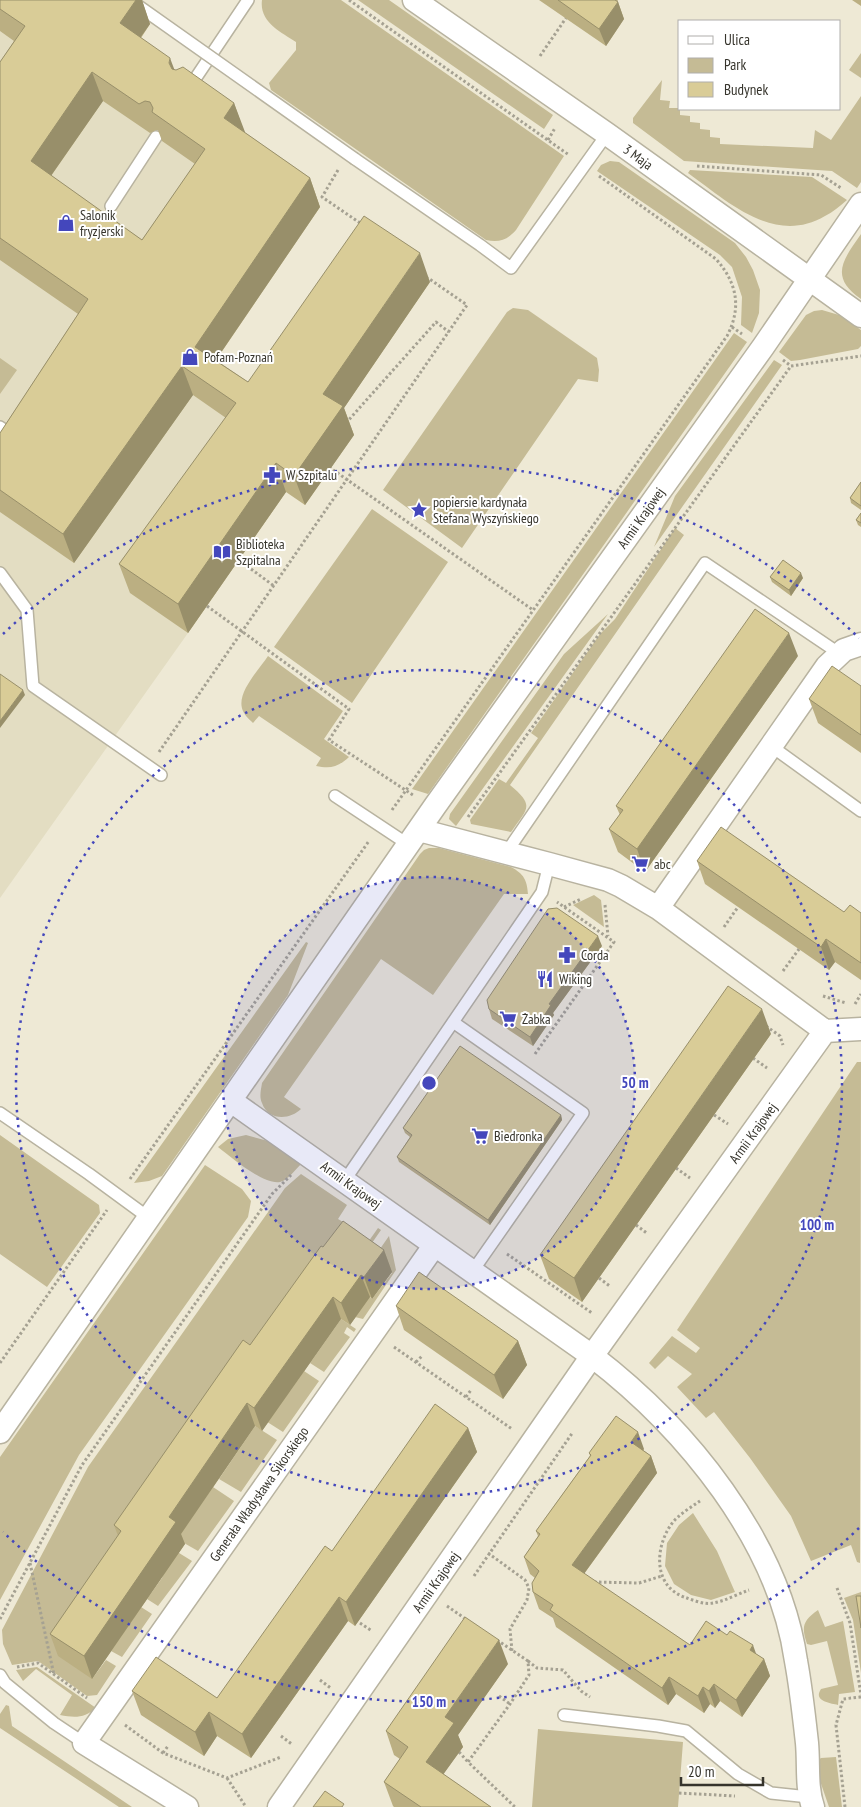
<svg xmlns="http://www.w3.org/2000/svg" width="861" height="1807" font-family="'PT Sans Narrow',sans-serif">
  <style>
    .built { fill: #e3ddc2 }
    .green { fill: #c5bb95 }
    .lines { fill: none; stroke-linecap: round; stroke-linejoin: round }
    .lane-casing { stroke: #b8b3a0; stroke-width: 14 }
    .street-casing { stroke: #b8b3a0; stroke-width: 25 }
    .path { stroke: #a5a192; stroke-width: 3; stroke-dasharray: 2.5 2.5; stroke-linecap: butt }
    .lane { stroke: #fff; stroke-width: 11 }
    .street { stroke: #fff; stroke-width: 22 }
    .lane-bridge-casing { stroke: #b8b3a0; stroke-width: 14; stroke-linecap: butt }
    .lane-bridge { stroke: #fff; stroke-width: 11 }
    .wall { fill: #bbaf82; fill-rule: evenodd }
    .shaded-wall { fill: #988f6a }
    .building { fill: #d9cc97; stroke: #988f6a; fill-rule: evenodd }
    .ring { fill: none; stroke: #4447bc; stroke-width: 2.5; stroke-dasharray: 2.5 5 }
    .labels { text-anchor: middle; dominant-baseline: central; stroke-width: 4; stroke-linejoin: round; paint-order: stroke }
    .street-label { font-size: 14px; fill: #36342c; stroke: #fff }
    .poi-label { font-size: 14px; fill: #36342c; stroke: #fff; text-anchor: start }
    .centre { fill: #4447bc; stroke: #fff; stroke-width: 2.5 }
    .ring-label { font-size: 15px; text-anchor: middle; font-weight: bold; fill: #4447bc; stroke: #fff; stroke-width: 4; stroke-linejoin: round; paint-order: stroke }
  </style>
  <rect width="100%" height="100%" fill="#eee9d5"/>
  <!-- built -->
  <path class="built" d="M 0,0 L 142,0 L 159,12 L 137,42 L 108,37 L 245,132 L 235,147 L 320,207 L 206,375 L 334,423 L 188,633 L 0,898 Z"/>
  <!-- green -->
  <path class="green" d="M 262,0 L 341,0 L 564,156 L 516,230 C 507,240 499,243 486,240 L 271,90 L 269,83 L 296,50 L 296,42 C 281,32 259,22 262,0 Z
    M 358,0 L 389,0 L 553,115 L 544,129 Z
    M 861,53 L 861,78 L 849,70 Z
    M 662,80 L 660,100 L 670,101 L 669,108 L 680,108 L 680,115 L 690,116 L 690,122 L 700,123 L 700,129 L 710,130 L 710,137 L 720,138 L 720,144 L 813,148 L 815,130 L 831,140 L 861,96 L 861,182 L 857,188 L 832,171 L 684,161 L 633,123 L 633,118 Z
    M 610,161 L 619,162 L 735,243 L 746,257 L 753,270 L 760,290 L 759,313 L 752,333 L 741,325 L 742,297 L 732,267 L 720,255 L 597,171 L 601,165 Z
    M 690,170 L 812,177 L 847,200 C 840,206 833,212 825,216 C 774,246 727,201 688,173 Z
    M 861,234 L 861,299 C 829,277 843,260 861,234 Z
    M 513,308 L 528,310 L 597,358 L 599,370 L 598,382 L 578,379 L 462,548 L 383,490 L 507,312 Z
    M 822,310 L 839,315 L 861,330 L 861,346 L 858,349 L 800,360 L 791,361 L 779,352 L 806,315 L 814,311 Z
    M 734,333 L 747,342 L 428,794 L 412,789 Z
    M 0,358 L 17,370 L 0,394 Z
    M 774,360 L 782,365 L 654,547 L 675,496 Z
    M 372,509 L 448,562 L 352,703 L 274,647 Z
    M 675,528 L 684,535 L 510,785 C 535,806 528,808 511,832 L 471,824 L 470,820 L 499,779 L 506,783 L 538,738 L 531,733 L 600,634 L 615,619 Z
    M 608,614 L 456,826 L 449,819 L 450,814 L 564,654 Z
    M 268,656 L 343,711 L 324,739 L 349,757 C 338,767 331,769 316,766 L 321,758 L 259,716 L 253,723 C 250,720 245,716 243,711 C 235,694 259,670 268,656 Z
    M 429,848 L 439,848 L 511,867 C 524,874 527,880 528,894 L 504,894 L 433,995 L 381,959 L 284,1097 L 301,1109 C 290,1120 268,1121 262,1103 C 259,1097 261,1090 262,1083 L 420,854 L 424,850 Z
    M 594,895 L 601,900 L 604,927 L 573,905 Z
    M 306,942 L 308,943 L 288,995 L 162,1176 L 149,1181 L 134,1183 Z
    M 857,1062 L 861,1062 L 860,1563 L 857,1562 L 851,1545 L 811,1561 L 791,1516 L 750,1458 L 714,1412 L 706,1418 L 677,1387 L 692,1374 L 668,1356 L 655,1369 L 649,1363 L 672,1336 L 696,1353 L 700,1348 L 677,1330 Z
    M 0,1135 L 99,1205 L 100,1213 L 47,1287 L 0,1254 Z
    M 246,1135 L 268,1141 L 301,1164 C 295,1170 288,1180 280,1182 C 263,1185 231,1157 218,1147 L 228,1139 Z
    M 205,1165 L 242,1189 L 251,1201 L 248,1217 L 79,1455 L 0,1600 L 0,1457 Z
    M 301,1174 L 347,1205 L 338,1219 L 355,1229 L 366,1245 L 378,1228 L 381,1230 L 365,1253 L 351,1244 L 92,1679 L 106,1660 L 116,1666 L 97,1695 L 87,1696 L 38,1661 L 12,1665 L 3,1644 L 2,1630 L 88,1467 L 285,1188 Z
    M 389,1236 L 396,1270 L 363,1319 L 355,1317 L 347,1311 L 361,1291 L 372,1299 L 392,1273 L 373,1259 Z
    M 341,1319 L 356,1329 L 354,1332 L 347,1327 L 344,1333 L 350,1337 L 324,1372 L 310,1363 Z
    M 304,1371 L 319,1381 L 283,1432 L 261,1418 L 282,1387 L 290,1391 Z
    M 255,1426 L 277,1440 L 241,1492 L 219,1479 Z
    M 213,1487 L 234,1501 L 198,1551 L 177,1539 Z
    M 693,1513 L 717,1551 L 735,1592 L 711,1600 L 691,1595 L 674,1584 L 665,1566 L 667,1543 L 679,1525 Z
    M 171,1548 L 192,1561 L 158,1606 L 147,1599 L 162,1578 Z
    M 861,1592 L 861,1673 L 853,1620 L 844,1598 Z
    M 141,1607 L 152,1614 L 122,1657 L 111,1651 Z
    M 818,1610 L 825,1627 L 843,1621 L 855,1692 L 839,1694 L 838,1705 C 829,1703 813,1701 821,1689 L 838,1685 L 827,1641 L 811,1645 L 807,1644 C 801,1626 803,1621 818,1610 Z
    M 37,1667 L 96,1708 C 85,1718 75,1718 60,1715 L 72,1695 L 36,1669 L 23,1681 L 16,1670 Z
    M 6,1705 L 9,1706 L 12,1726 L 132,1807 L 119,1807 L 0,1728 L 0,1714 Z
    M 538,1729 L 683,1742 L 678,1807 L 532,1807 Z
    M 836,1757 L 842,1807 L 829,1807 L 818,1775 L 817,1761 L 821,1758 Z"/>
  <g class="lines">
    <!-- lane casing -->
    <g class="lane-casing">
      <path id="lane" d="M 189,88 L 248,0
        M 355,159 L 480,245 L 511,268 L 607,134
        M 111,206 L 156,137
        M 0,427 L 9,433 L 0,447
        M 0,573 L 27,610 L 33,686 L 161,775
        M 771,746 L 861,811
        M 335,796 L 409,845
        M 506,853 L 705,563 L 840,654
        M 453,1022 L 583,1113 L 472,1272
        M 0,1113 L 89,1174 L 149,1218
        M 345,1180 L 542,892 L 549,864
        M 0,1675 L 5,1683 L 54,1723 L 84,1743
        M 564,1715 L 658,1726 L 686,1731 L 738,1774 L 771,1793 L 809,1797"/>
    </g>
    <!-- street casing -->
    <g class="street-casing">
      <path id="street" d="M 414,0 L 607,134 L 861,316
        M 419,830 L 549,864 L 608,880 L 621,886 L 658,908 L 825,1031 L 861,1029
        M 658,908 L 827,666 L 844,650 L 861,644
        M 231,1101 L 592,1356 C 686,1428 779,1541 796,1661 C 801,1688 804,1716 807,1743 C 809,1765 806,1787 813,1807
        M 0,1432 L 435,806 L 763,347 L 861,204
        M 187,1807 L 84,1743 L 434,1246
        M 279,1807 L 592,1356 L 825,1031"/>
    </g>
    <!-- path -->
    <path class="path" d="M 349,0 L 569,155
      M 540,56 L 566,18
      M 548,140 L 555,128
      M 697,166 L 821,175 L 841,188
      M 338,170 L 322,197 L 363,225
      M 732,327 L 742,334
      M 783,360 L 791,366 L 861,356
      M 346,423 L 436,322 L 449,332
      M 329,467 L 533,610
      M 239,560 L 274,586
      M 207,606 L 349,709 L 329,740 L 413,795
      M 159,752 L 467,305 L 428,278
      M 392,810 L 727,336 C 742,307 737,283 716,259 L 599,176
      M 468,817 L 791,366
      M 605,905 L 608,936
      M 564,907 L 581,899
      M 724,927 L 738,907
      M 783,971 L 799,949
      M 823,996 L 846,1003
      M 855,1004 L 861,994
      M 766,1026 L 780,1036 L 783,1045
      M 535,1054 L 614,942 L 557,902
      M 753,1058 L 767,1068
      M 714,1115 L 728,1124
      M 676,1168 L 690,1178
      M 130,1179 L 369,841
      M 636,1225 L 648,1234
      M 507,1254 L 592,1313
      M 599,1278 L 611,1287
      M 394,1347 L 512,1429
      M 416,1362 L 422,1356
      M 0,1363 L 107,1210
      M 466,1397 L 471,1390
      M 700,1501 C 691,1507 680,1514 673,1522 C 655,1545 652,1585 684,1597 C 693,1600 704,1605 713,1603 C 725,1601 738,1594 749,1590
      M 488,1553 L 525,1580 L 529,1588 L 527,1600 L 510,1629 L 512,1651
      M 30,1563 L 54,1675
      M 474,1576 L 573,1432
      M 594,1582 L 639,1583 L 662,1576
      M 837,1588 L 850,1623 L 861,1695
      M 447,1606 L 467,1620
      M 0,1619 L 82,1465 L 272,1194 L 291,1175
      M 360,1623 L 372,1631
      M 497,1640 L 528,1661 L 529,1675 L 510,1704 L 468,1762 L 515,1807
      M 528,1661 L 537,1668 L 563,1670 L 581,1691 L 590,1697
      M 17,1667 L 38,1663 L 87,1698
      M 320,1680 L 332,1689
      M 499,1696 L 510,1704
      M 125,1725 L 163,1753 L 227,1778 L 281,1757
      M 281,1736 L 293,1745
      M 459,1752 L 468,1762
      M 163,1753 L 168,1746
      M 227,1778 L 246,1807
      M 679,1793 L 735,1796
      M 845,1807 L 836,1725 L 843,1699 L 861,1697"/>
    <!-- lane -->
    <use href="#lane" class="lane"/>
    <!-- street -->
    <use href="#street" class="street"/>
    <!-- lane-bridge casing -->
    <g class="lane-bridge-casing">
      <path id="lane-bridge" d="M 130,0 L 355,159"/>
    </g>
    <!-- lane-bridge -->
    <use href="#lane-bridge" class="lane-bridge"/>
  </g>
  <!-- wall -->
  <path class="wall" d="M 0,0 L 142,0 L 150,24 L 141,38 L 175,70 L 234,103 L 244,132 L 310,178 L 320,207 L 216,360 L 248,382 L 430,282 L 344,408 L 354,435 L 305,505 L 286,492 L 188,633 L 130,593 L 119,564 L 226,418 L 193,395 L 74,563 L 0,512 L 0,433 L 78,314 L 0,260 L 0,62 L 14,41 L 0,31 ZM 103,101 L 150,133 L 156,130 L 158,130 L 162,141 L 195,164 L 142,240 L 51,176 Z
    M 539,0 L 618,0 L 617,2 L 618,2 L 624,19 L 606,46 Z
    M 852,0 L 861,0 L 861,6 Z
    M 861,482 L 861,510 L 851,503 L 850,498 Z
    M 861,513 L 861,527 L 858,525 L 856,520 Z
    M 770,577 L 803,578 L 791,596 L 772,582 Z
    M 798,656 L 645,872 L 618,852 L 609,829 L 620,815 L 616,806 Z
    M 861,686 L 861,753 L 818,723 L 809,699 Z
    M 697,861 L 844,912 L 861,913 L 861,980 L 835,962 L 829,970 L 705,884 Z
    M 602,946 L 553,1013 L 554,1015 L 533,1046 L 492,1019 L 489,1009 Z
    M 771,1034 L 582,1302 L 549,1279 L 540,1255 Z
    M 561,1115 L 562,1120 L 490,1225 L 399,1162 L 397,1157 L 410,1137 L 405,1133 L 403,1128 Z
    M 323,1247 L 384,1250 L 392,1272 L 372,1299 L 370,1297 L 350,1325 L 341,1319 L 262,1431 L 255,1426 L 181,1534 L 185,1544 L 92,1679 L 58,1656 L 50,1634 L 118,1536 L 114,1525 L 250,1345 Z
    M 396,1306 L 518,1341 L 527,1365 L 503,1399 L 404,1330 Z
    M 468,1428 L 477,1452 L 355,1626 L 348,1621 L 251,1758 L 217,1736 L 204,1756 L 141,1715 L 132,1691 L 217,1698 L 332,1551 Z
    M 644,1449 L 643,1450 L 651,1456 L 657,1473 L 584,1574 L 690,1645 L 756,1654 L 764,1659 L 770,1676 L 742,1717 L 720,1701 L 715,1708 L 710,1704 L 704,1713 L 676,1694 L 668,1705 L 556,1627 L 553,1618 L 539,1609 L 533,1592 L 535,1578 L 530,1574 L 524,1557 L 538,1536 L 536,1531 L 590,1456 L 589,1453 Z
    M 508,1664 L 458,1735 L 463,1747 L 443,1774 L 491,1807 L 394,1807 L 393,1806 L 384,1782 L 400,1759 L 394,1755 L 386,1731 Z"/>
  <!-- shaded-wall -->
  <path class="shaded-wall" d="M 136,0 L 142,0 L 150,24 L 130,52 L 120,23 Z
    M 618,2 L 624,19 L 606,46 L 599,29 Z
    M 170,58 L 181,87 L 169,63 Z
    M 92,72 L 103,101 L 41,190 L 31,161 Z
    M 234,103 L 245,132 L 235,147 L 224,118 Z
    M 310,178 L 320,207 L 205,376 L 195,347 Z
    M 420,253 L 430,282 L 344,408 L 354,435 L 305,505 L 294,476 L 323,394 Z
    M 182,366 L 193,395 L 74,563 L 63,534 Z
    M 276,463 L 286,492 L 188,633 L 178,604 Z
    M 801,573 L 803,578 L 791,596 L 789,590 Z
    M 789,633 L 798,656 L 645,872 L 637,849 Z
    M 23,690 L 25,695 L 0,728 L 0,721 Z
    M 598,936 L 602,946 L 553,1013 L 554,1015 L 533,1046 L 530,1037 L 549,1004 Z
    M 826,939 L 835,962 L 829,970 L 821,947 Z
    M 762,1009 L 771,1034 L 582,1302 L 574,1278 Z
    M 561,1115 L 562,1120 L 490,1225 L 488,1220 Z
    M 384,1250 L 392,1272 L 372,1299 L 364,1277 Z
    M 361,1275 L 370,1297 L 350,1325 L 341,1303 Z
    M 333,1297 L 341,1319 L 262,1431 L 254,1408 Z
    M 518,1341 L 527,1365 L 503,1399 L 494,1375 Z
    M 247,1403 L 255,1426 L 181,1534 L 185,1544 L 92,1679 L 84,1656 L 169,1517 Z
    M 468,1428 L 477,1452 L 355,1626 L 346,1602 Z
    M 638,1432 L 644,1449 L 637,1459 L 631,1442 Z
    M 651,1456 L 657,1473 L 578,1582 L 572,1565 Z
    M 339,1597 L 348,1621 L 251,1758 L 242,1734 Z
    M 499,1640 L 508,1664 L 458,1735 L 463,1747 L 435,1786 L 426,1762 L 445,1717 Z
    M 753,1645 L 759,1662 L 750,1650 Z
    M 764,1659 L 770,1676 L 742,1717 L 736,1700 Z
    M 669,1677 L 676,1694 L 668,1705 L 662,1688 Z
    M 714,1684 L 720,1701 L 715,1708 L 709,1691 Z
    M 703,1687 L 710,1704 L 704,1713 L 698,1696 Z
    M 209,1712 L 217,1736 L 204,1756 L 195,1732 Z"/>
  <!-- building -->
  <path class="building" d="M 0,0 L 136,0 L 120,23 L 170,58 L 169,63 L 172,69 L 176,70 L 183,67 L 234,103 L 224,118 L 310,178 L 195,347 L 248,382 L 364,216 L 420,253 L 323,394 L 343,406 L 294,476 L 276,463 L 178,604 L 119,564 L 236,403 L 182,366 L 63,534 L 0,490 L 0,433 L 88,299 L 0,238 L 0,62 L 25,26 L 0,9 ZM 92,72 L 139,104 L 145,101 L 150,102 L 153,108 L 152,112 L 205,149 L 142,240 L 31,161 Z
    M 558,0 L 615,0 L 618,2 L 599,29 Z
    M 861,482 L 861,506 L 850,498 Z
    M 861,513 L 861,523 L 856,520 Z
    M 783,560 L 801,573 L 789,590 L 770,577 Z
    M 755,609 L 789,633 L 637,849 L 609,829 L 623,810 L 616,806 Z
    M 832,666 L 861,686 L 861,735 L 809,699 Z
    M 0,674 L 23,690 L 0,721 Z
    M 721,827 L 844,912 L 850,905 L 861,913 L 861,963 L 826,939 L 821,947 L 697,861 Z
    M 557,908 L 598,936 L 549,1004 L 551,1005 L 530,1037 L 489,1009 L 487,1000 L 548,909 Z
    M 728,986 L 762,1009 L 574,1278 L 540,1255 Z
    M 460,1046 L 561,1115 L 488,1220 L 397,1157 L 412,1135 L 403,1128 Z
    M 343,1221 L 384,1250 L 364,1277 L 361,1275 L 341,1303 L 333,1297 L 254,1408 L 247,1403 L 169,1517 L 176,1522 L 84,1656 L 50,1634 L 121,1531 L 114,1525 L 243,1340 L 250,1345 L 321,1246 L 323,1247 Z
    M 419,1272 L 518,1341 L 494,1375 L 396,1306 Z
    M 435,1404 L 468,1428 L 346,1602 L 339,1597 L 242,1734 L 209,1712 L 195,1732 L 132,1691 L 156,1657 L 217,1698 L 325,1546 L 332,1551 Z
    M 616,1416 L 638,1432 L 631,1442 L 651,1456 L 572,1565 L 690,1645 L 706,1621 L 727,1635 L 730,1631 L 753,1645 L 750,1650 L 764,1659 L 736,1700 L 714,1684 L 709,1691 L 703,1687 L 698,1696 L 669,1677 L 662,1688 L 550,1610 L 553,1605 L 533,1592 L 532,1583 L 539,1571 L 524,1557 L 540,1534 L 536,1531 L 591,1455 L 589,1453 Z
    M 856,1596 L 861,1596 L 861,1628 Z
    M 465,1617 L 499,1640 L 445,1717 L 454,1723 L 426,1762 L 491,1807 L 421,1807 L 384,1782 L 408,1747 L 386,1731 Z
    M 325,1791 L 344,1804 L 342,1807 L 313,1807 Z"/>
  <!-- distance rings -->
  <circle cx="429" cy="1083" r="206" fill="#4447bc" fill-opacity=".12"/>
  <g class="ring">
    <circle cx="429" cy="1083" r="206"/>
    <circle cx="429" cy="1083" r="413"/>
    <path d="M859 1528A619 619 0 0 1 3 1532M3 634A619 619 0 0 1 859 638"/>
  </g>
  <!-- icons -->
  <defs>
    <g id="shop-bare" transform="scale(1.35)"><path d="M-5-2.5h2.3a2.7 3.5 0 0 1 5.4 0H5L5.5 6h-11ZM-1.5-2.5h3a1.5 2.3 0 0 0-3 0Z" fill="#4447bc" stroke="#fff" stroke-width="2.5" paint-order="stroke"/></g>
    <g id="pharmacy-bare" transform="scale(1.35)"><path d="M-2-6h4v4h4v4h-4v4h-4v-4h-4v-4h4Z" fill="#4447bc" stroke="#fff" stroke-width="2.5" paint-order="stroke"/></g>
    <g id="sight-bare" transform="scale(1.35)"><path d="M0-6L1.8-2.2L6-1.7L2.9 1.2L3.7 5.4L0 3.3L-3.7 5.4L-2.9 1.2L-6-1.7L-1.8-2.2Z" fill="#4447bc" stroke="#fff" stroke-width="2.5" paint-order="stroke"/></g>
    <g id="library-bare" transform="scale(1.35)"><path d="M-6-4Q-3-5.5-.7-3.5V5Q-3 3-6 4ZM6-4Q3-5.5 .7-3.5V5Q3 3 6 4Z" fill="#4447bc" stroke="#fff" stroke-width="2.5" paint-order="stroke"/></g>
    <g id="supermarket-bare" transform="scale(1.35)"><path d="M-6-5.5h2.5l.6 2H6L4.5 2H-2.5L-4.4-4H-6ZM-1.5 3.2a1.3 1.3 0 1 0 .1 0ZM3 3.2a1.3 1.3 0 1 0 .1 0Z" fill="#4447bc" stroke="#fff" stroke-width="2.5" paint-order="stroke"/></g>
    <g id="restaurant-bare" transform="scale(1.35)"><path d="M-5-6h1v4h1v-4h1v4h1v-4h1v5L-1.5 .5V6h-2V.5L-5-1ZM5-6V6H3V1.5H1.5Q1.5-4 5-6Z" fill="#4447bc" stroke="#fff" stroke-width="2.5" paint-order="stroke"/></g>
  </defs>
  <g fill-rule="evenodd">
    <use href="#shop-bare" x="66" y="223"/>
    <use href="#shop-bare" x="190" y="357"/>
    <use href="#pharmacy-bare" x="272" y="475"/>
    <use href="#sight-bare" x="419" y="510"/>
    <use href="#library-bare" x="222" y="552"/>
    <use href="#supermarket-bare" x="640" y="864"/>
    <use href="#pharmacy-bare" x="567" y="955"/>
    <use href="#restaurant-bare" x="545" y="979"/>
    <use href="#supermarket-bare" x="508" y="1019"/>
    <use href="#supermarket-bare" x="480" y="1136"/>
  </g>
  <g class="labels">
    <!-- street labels -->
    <g class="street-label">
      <text transform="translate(638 157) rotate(36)">3 Maja</text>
      <text transform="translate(641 518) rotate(-55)">Armii Krajowej</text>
      <text transform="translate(753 1133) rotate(-54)">Armii Krajowej</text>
      <text transform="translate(351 1185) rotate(36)">Armii Krajowej</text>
      <text transform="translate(259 1494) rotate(-55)">Generała Władysława Sikorskiego</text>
      <text transform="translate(436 1582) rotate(-55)">Armii Krajowej</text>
    </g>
    <!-- poi labels -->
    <g class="poi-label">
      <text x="80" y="215">Salonik<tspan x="80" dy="16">fryzjerski</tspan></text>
      <text x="204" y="357">Pofam-Poznań</text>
      <text x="286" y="475">W Szpitalu</text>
      <text x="433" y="502">popiersie kardynała<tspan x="433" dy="16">Stefana Wyszyńskiego</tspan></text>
      <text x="236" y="544">Biblioteka<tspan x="236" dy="16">Szpitalna</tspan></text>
      <text x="654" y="864">abc</text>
      <text x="581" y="955">Corda</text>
      <text x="559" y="979">Wiking</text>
      <text x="522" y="1019">Żabka</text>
      <text x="494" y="1136">Biedronka</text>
    </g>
  </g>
  <circle cx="429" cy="1083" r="8" class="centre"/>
  <g class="ring-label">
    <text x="635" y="1088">50 m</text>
    <text x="817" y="1230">100 m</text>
    <text x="429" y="1707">150 m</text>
  </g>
  <!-- legend -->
  <rect x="678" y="20" width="162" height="90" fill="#ffffff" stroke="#afaeab"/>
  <rect x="688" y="36" width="25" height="8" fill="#ffffff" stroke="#afaeab"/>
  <text x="724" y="45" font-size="15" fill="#36342c">Ulica</text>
  <rect x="688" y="58" width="25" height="15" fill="#c5bb95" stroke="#afaeab"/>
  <text x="724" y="70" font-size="15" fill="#36342c">Park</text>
  <rect x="688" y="82" width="25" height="15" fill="#d9cc97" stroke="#afaeab"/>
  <text x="724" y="95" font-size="15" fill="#36342c">Budynek</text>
  <!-- scale -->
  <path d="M681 1777v8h82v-8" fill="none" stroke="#36342c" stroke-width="2.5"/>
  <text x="688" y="1777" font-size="15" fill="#36342c" stroke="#ffffff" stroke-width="4" paint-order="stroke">20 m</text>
</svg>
